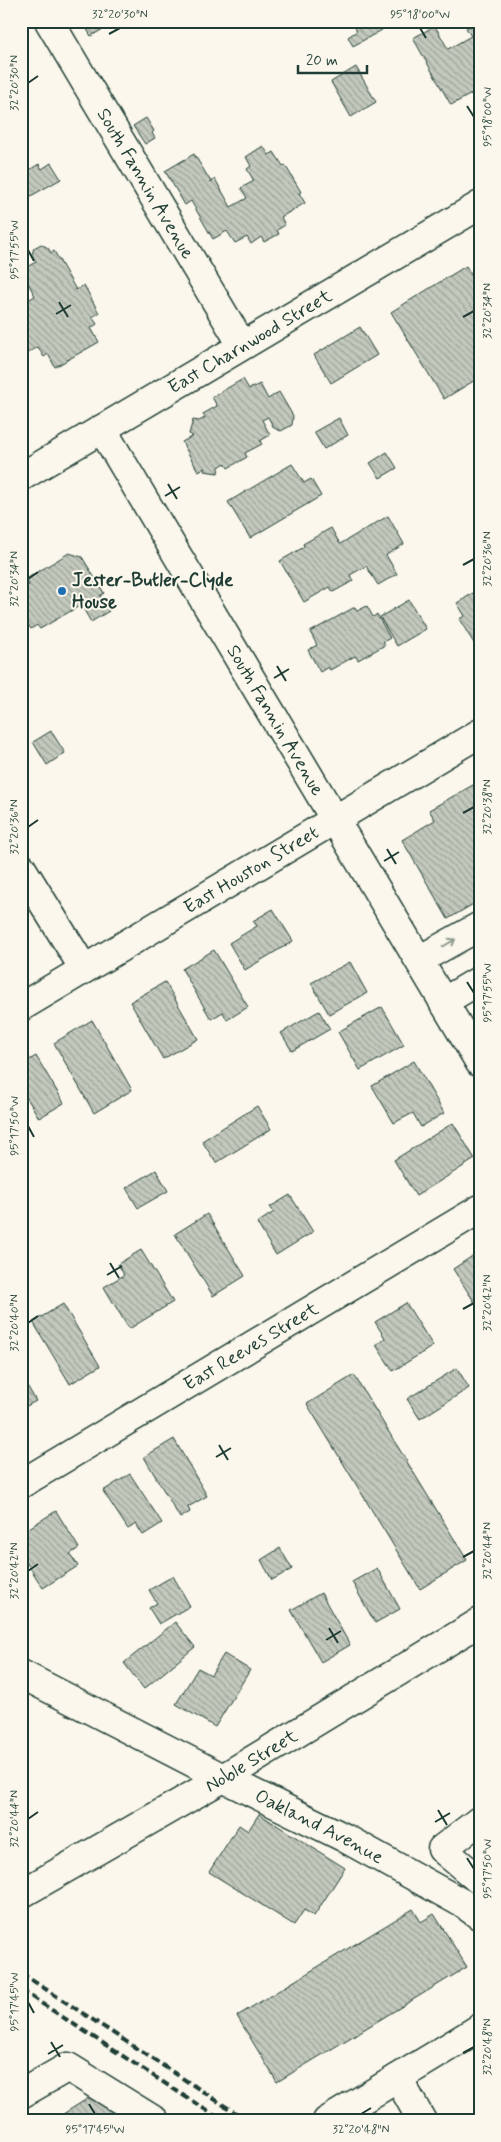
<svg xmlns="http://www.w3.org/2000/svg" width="501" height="2142" font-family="Mynerve,sans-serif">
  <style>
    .building { fill: url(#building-back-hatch); stroke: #1f3d34 }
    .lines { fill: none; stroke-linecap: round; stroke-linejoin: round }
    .minor-casing { stroke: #1f3d34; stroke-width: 31 }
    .major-casing { stroke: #1f3d34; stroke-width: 31 }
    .minor { stroke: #fbf7ec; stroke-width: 28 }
    .major { stroke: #fbf7ec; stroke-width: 28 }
    .rail { stroke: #1f3d34; stroke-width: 4; stroke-dasharray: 8 4; stroke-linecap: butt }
    .oneway { stroke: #8d9a90 }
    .ticks { fill: none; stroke: #1f3d34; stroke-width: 2 }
    .poi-dot { fill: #1f6fb2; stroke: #fbf7ec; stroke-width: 2 }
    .labels { text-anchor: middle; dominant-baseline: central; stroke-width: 4; stroke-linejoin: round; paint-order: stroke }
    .street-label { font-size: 19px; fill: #1f3d34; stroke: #fbf7ec }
    .poi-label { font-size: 19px; font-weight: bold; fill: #1f3d34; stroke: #fbf7ec; text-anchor: start }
    .neatline { fill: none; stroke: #1f3d34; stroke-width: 2 }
    .ticks-label { font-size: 12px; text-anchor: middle; fill: #1f3d34 }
  </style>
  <defs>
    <pattern id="building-back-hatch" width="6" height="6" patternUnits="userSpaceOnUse" patternTransform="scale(1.25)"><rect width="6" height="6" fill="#c4c9be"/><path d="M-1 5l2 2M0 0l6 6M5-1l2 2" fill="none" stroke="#9fa49b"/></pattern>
  </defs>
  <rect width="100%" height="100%" fill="#fbf7ec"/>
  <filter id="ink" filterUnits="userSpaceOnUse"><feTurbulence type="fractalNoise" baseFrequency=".02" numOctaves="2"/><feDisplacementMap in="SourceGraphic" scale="10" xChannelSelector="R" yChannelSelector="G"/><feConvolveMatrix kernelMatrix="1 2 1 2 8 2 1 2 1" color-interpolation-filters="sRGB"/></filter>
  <g filter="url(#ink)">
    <!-- building -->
    <path class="building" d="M 82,21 L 117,21 L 91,36 Z
      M 351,21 L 377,21 L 382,30 L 353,46 L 348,37 L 357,31 Z
      M 480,21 L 480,101 L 475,92 L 451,105 L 413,38 L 435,26 L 448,49 L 471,36 L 466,28 Z
      M 356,67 L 376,102 L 351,117 L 331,82 Z
      M 146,118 L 154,131 L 152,133 L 155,138 L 145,144 L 133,126 Z
      M 263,146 L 269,155 L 274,152 L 283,166 L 285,165 L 301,192 L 299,193 L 305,203 L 281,217 L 285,225 L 277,230 L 279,234 L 264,242 L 261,237 L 251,244 L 247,237 L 235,243 L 227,231 L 213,239 L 191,201 L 185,205 L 165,171 L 194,154 L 211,182 L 215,179 L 231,207 L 247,198 L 241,188 L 254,181 L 247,169 L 251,166 L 246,157 Z
      M 51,163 L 61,179 L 29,197 L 21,183 L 21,175 L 39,164 L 42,169 Z
      M 41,244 L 48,248 L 51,253 L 54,251 L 76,290 L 84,285 L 99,313 L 92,317 L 97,324 L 91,328 L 99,342 L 55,367 L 48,354 L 44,357 L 38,347 L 21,356 L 21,304 L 35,296 L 21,270 L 36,262 L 32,254 L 34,248 Z
      M 466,266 L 472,276 L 480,271 L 480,377 L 444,399 L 391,312 Z
      M 360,327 L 377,355 L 331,383 L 314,355 Z
      M 243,379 L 249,389 L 260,384 L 268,399 L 279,392 L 293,416 L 292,425 L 281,431 L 274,428 L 268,417 L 262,420 L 270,435 L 260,441 L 262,444 L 245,453 L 247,457 L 228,468 L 225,463 L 219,467 L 218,473 L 204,471 L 205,468 L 198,471 L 182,442 L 193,436 L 189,434 L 193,420 L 199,421 L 205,418 L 203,414 L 217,406 L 212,397 Z
      M 339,418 L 348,435 L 324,449 L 314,432 Z
      M 387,452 L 397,468 L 380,478 L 370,463 Z
      M 292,464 L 304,483 L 311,479 L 321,496 L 250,538 L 228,502 Z
      M 388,516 L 404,544 L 386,555 L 397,574 L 378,585 L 366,566 L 350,575 L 353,581 L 333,592 L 330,587 L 304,602 L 280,561 L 304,547 L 303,544 L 331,528 L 340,544 Z
      M 69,553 L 82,557 L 104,593 L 100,596 L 109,611 L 91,622 L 81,605 L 40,629 L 37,625 L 31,629 L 21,613 L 21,589 L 29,585 L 26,579 Z
      M 475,592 L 480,600 L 480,653 L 459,619 L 465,616 L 457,603 Z
      M 409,600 L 426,629 L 397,646 L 380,617 Z
      M 367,606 L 373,617 L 377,614 L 390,638 L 383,642 L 385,645 L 358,660 L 355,656 L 330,670 L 328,667 L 320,672 L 308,650 L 317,645 L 310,632 L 355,607 L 357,611 Z
      M 51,731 L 65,753 L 47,765 L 33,742 Z
      M 480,781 L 480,900 L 448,919 L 402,840 L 435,820 L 429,810 Z
      M 273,909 L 293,941 L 245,970 L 229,943 L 257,926 L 253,921 Z
      M 214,950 L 248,1007 L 227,1020 L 223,1012 L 211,1019 L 182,969 Z
      M 350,962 L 367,993 L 329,1014 L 311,983 Z
      M 165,982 L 198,1039 L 163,1059 L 130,1002 Z
      M 382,1007 L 404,1045 L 360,1070 L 338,1032 Z
      M 319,1011 L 330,1029 L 292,1051 L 281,1033 Z
      M 92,1020 L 132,1090 L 94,1113 L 54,1043 Z
      M 36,1056 L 64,1103 L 39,1118 L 21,1088 L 21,1065 Z
      M 414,1061 L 444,1113 L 421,1127 L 413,1113 L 394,1123 L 372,1086 Z
      M 257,1106 L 271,1129 L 216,1163 L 202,1141 Z
      M 453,1123 L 475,1159 L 416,1196 L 394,1160 Z
      M 156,1170 L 168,1191 L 138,1208 L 126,1188 Z
      M 290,1195 L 313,1232 L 276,1255 L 257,1223 L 274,1212 L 270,1207 Z
      M 207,1214 L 245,1276 L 213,1296 L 175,1234 Z
      M 141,1250 L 173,1302 L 129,1329 L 104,1287 L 124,1275 L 118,1264 Z
      M 480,1251 L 480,1308 L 479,1309 L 453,1269 Z
      M 406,1303 L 433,1346 L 393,1371 L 376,1345 L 385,1338 L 375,1322 Z
      M 63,1304 L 100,1366 L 70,1384 L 33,1322 Z
      M 457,1368 L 469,1388 L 420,1419 L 407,1399 Z
      M 21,1375 L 36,1401 L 21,1409 Z
      M 354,1375 L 467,1560 L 420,1589 L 307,1404 Z
      M 174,1439 L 207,1496 L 188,1507 L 190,1512 L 180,1518 L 144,1457 Z
      M 130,1474 L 162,1523 L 143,1535 L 136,1524 L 128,1529 L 103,1491 Z
      M 56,1511 L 79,1548 L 70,1554 L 78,1566 L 43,1588 L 21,1554 L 21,1533 Z
      M 280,1548 L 292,1569 L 272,1580 L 261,1560 Z
      M 377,1568 L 400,1609 L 375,1623 L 352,1582 Z
      M 173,1576 L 190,1606 L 159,1624 L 149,1608 L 157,1603 L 149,1590 Z
      M 321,1593 L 350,1645 L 321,1662 L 291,1610 Z
      M 175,1622 L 195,1647 L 144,1689 L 124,1663 Z
      M 224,1654 L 250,1670 L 215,1727 L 176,1704 L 198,1668 L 211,1675 Z
      M 259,1814 L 345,1868 L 314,1916 L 304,1910 L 294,1925 L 209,1872 L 239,1825 L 248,1831 Z
      M 413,1909 L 421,1922 L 434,1914 L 467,1967 L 277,2082 L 237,2016 Z
      M 98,2092 L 140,2121 L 52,2121 Z"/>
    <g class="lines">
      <!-- minor casing -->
      <g class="minor-casing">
        <g id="minor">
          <path id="s1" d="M 49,21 L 242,345"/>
          <path id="s2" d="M 102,429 L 480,1063"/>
          <path id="s3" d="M 21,477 L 480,205"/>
          <path d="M 21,867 L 84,969"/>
          <path d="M 419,960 L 480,926"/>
          <path d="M 443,1002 L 480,980"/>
          <path id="s4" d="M 21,1007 L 480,733"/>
          <path id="s5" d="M 21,1484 L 480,1209"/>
          <path id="s6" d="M 21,1674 L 223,1778 L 343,1837 L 462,1903 L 480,1916"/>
          <path d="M 480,1820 L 442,1849 L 480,1881"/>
          <path id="s7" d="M 21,1894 L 223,1778 L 480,1622"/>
          <path d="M 398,2078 L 422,2121"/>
          <path d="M 21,2094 L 68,2067 L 155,2121"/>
        </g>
      </g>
      <!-- major casing -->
      <g class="major-casing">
        <path id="major" d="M 327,2121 L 480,2028"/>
      </g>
      <!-- minor -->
      <use href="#minor" class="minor"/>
      <!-- major -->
      <use href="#major" class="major"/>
      <!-- rail -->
      <path class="rail" d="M 21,1973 L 248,2121
        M 21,1990 L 223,2121"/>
    </g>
    <!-- one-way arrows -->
    <defs><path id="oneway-shaft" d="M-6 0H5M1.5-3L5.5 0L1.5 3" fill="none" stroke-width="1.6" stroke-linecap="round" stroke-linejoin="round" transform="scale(1.25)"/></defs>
    <use class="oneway" href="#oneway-shaft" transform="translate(449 943) rotate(-30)"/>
  </g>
  <!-- ticks -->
  <path class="ticks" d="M 420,28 L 426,38M 109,34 L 120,28M 28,83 L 38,76M 467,106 L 474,117M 28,250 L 34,261M 59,302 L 68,317M 56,314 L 71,305M 463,317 L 474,311M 168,484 L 177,499M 165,496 L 180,487M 463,565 L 474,559M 28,579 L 38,572M 277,666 L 286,681M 274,678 L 289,669M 463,813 L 474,807M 28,827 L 38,820M 387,849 L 396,864M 384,861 L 399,852M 467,982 L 474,993M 28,1126 L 34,1137M 110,1263 L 119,1278M 107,1275 L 122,1266M 463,1309 L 474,1303M 28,1323 L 38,1316M 219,1445 L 228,1460M 216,1457 L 231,1448M 463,1557 L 474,1551M 28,1571 L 38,1564M 329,1628 L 338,1643M 326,1640 L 341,1631M 438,1810 L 447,1825M 28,1819 L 38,1812M 435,1822 L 450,1813M 467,1858 L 474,1869M 28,2002 L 34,2013M 51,2042 L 60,2057M 463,2053 L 474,2047M 48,2054 L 63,2045M 89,2104 L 95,2114M 361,2114 L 371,2108"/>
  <!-- markers -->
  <circle class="poi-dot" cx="62" cy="591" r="5"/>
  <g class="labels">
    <!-- street labels -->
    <g class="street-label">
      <text stroke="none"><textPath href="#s1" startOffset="189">South Fannin Avenue</textPath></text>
      <text stroke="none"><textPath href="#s3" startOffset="266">East Charnwood Street</textPath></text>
      <text stroke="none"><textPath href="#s2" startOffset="339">South Fannin Avenue</textPath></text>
      <text stroke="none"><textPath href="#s4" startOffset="268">East Houston Street</textPath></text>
      <text stroke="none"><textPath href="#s5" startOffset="268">East Reeves Street</textPath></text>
      <text stroke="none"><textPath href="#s7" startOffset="266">Noble Street</textPath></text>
      <text stroke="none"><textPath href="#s6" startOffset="335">Oakland Avenue</textPath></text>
    </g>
    <!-- poi labels -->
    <g class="poi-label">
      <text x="72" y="580">Jester-Butler-Clyde<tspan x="72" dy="22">House</tspan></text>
    </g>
  </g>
  <!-- margin -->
  <rect width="501" height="2142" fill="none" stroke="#fbf7ec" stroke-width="55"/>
  <!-- scale -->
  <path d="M298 65v8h69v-8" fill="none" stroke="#1f3d34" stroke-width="2.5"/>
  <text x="306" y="65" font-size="15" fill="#1f3d34" stroke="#fbf7ec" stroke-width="4" paint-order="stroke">20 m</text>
  <rect x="28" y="28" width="446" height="2086" class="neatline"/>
  <g class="ticks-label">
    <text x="120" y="18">32°20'30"N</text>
    <text x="420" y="18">95°18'00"W</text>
    <text transform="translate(14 83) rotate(-90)" y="4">32°20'30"N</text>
    <text transform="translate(487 117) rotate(-90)" y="4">95°18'00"W</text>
    <text transform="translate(14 250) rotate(-90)" y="4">95°17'55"W</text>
    <text transform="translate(487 311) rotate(-90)" y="4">32°20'34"N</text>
    <text transform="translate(487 559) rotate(-90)" y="4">32°20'36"N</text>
    <text transform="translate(14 579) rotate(-90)" y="4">32°20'34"N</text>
    <text transform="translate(487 807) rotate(-90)" y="4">32°20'38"N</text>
    <text transform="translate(14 827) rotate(-90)" y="4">32°20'36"N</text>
    <text transform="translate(487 993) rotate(-90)" y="4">95°17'55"W</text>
    <text transform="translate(14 1126) rotate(-90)" y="4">95°17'50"W</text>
    <text transform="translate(487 1303) rotate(-90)" y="4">32°20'42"N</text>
    <text transform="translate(14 1323) rotate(-90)" y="4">32°20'40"N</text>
    <text transform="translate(487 1551) rotate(-90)" y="4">32°20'44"N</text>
    <text transform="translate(14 1571) rotate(-90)" y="4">32°20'42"N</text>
    <text transform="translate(14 1819) rotate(-90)" y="4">32°20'44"N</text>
    <text transform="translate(487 1869) rotate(-90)" y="4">95°17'50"W</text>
    <text transform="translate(14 2002) rotate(-90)" y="4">95°17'45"W</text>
    <text transform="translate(487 2047) rotate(-90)" y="4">32°20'48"N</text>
    <text x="95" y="2133">95°17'45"W</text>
    <text x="361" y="2133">32°20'48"N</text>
  </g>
</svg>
